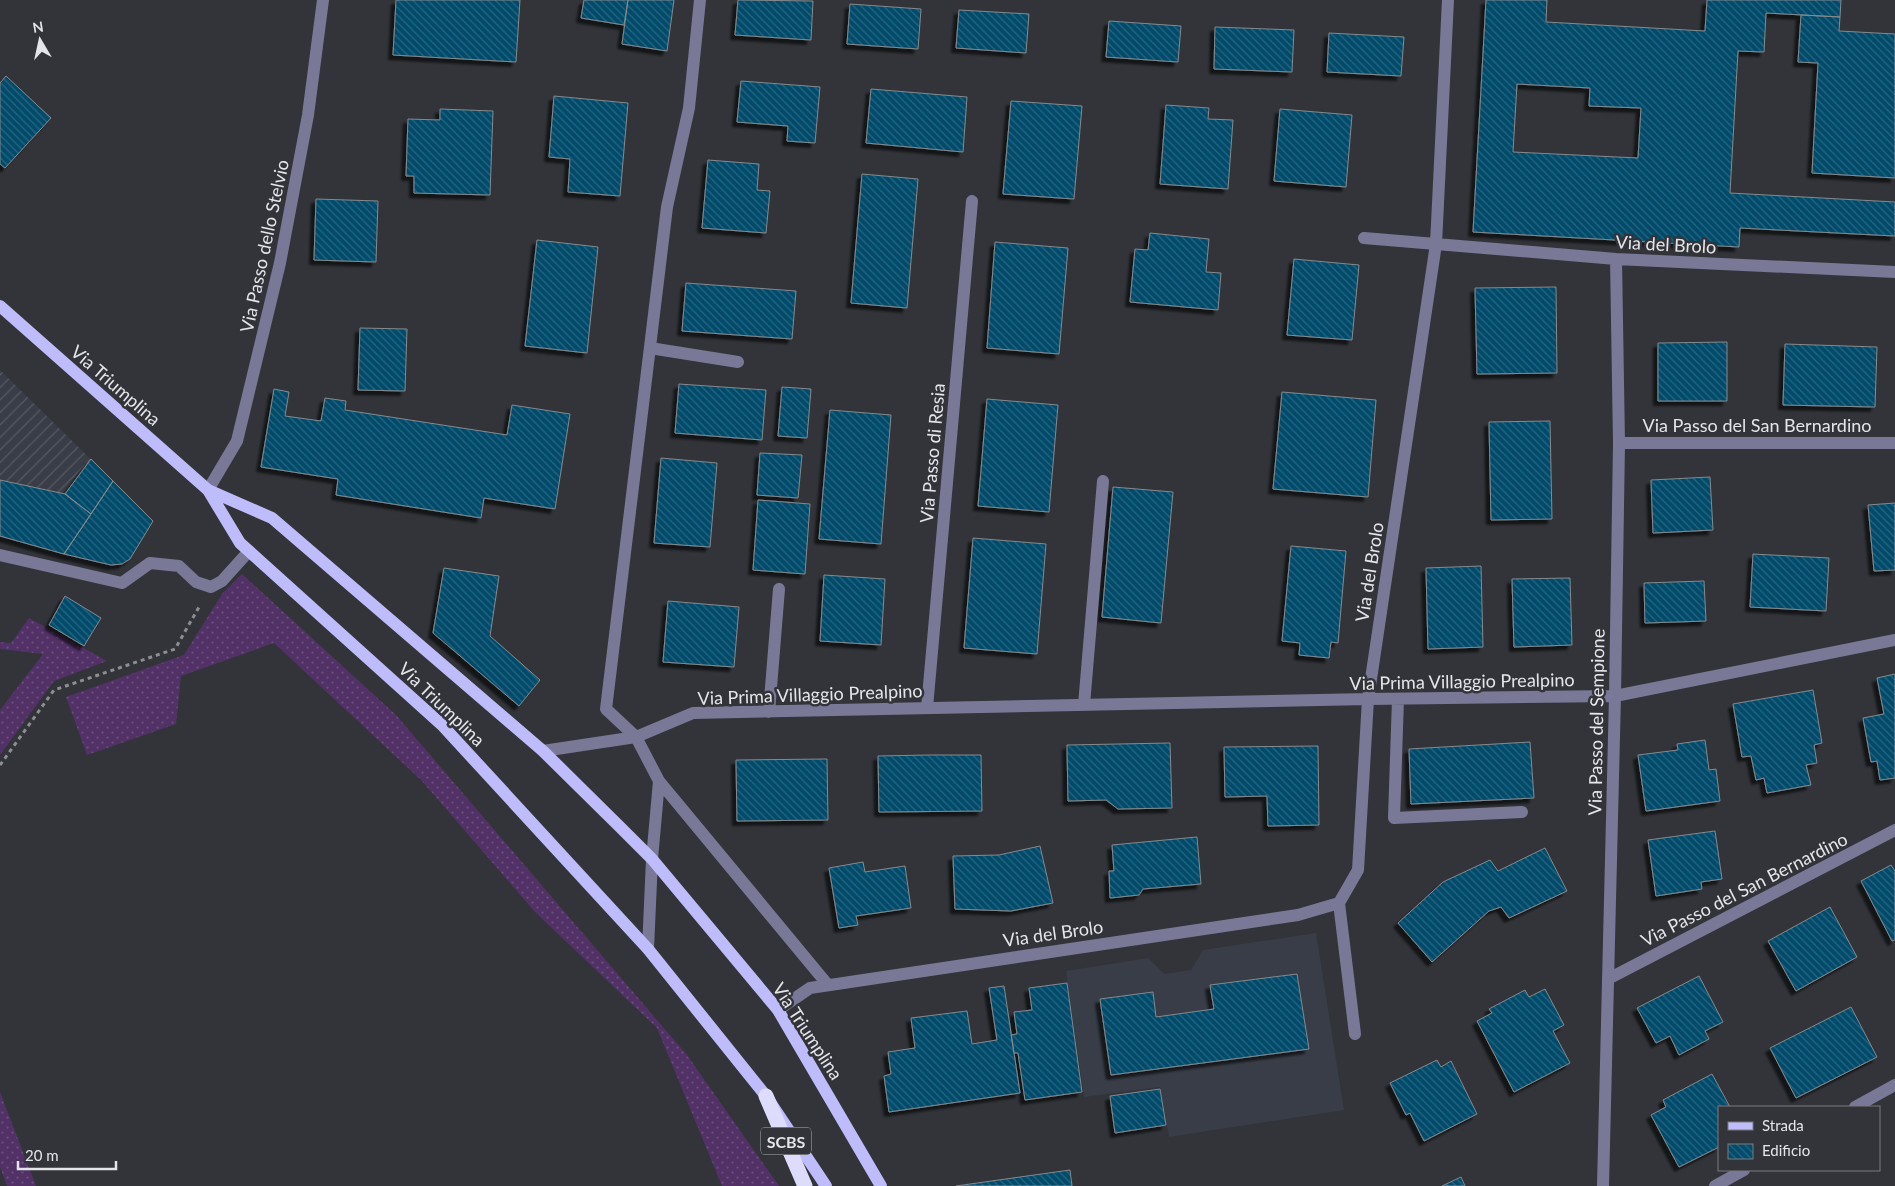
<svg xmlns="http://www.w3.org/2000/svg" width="1895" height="1186" font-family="Lato,sans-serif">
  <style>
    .built { fill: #383d47 }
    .industrial { fill: url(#industrial-furrows) }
    .grass { fill: url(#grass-dots) }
    .building { fill: url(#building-back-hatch); stroke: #848a8e; fill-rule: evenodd; filter: url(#shadow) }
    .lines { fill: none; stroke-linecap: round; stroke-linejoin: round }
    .path { stroke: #8c8e92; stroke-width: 3; stroke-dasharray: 4 4; stroke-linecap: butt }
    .minor { stroke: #797997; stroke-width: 12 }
    .major { stroke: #bebcfb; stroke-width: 12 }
    .highway { stroke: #ddddfb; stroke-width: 15 }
    .labels { text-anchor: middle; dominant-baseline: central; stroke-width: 5; stroke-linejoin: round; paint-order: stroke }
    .shield { fill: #323439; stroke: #aeb0b4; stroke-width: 1 }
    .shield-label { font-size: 16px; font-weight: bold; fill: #e3e5e8 }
    .street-label { font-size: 18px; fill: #e3e5e8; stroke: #323439 }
  </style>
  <defs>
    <pattern id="industrial-furrows" width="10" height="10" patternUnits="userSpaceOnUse" patternTransform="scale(1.25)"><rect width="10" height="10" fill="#383d47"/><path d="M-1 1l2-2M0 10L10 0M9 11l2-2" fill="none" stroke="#555962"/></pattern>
    <pattern id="grass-dots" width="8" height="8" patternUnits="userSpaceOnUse" patternTransform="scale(1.25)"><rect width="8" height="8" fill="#523167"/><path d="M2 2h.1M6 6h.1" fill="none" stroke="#6b4f7d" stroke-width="1.8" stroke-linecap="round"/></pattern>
    <pattern id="building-back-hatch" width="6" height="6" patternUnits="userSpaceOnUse" patternTransform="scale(1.25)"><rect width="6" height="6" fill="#024b6b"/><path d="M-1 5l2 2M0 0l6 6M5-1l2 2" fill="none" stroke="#276580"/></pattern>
    <filter id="shadow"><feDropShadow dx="-4.5" dy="4.5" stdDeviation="1" flood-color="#0009"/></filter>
  </defs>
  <rect width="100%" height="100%" fill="#323439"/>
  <!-- built -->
  <path class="built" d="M 1316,933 L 1344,1110 L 1169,1137 L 1160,1087 L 1084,1097 L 1066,971 L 1148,958 L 1164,974 L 1191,970 L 1203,950 Z"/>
  <!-- industrial -->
  <path class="industrial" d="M 0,370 L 113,481 L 64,554 L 0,536 Z"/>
  <!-- grass -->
  <path class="grass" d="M 242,574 L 396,715 L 687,1055 L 779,1186 L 722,1186 L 657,1028 L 535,912 L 421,780 L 274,643 L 181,676 L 176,724 L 87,755 L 66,697 L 184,655 L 222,594 Z
    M 29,618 L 107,661 L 54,681 L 0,755 L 0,710 L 43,654 L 0,649 L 0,642 L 11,643 Z
    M 0,1092 L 36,1186 L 7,1186 L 0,1167 Z"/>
  <!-- building -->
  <path class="building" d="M 396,0 L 520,0 L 516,62 L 393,55 Z
    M 584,0 L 628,0 L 624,25 L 581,18 Z
    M 628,0 L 674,0 L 667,51 L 622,44 Z
    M 738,0 L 813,1 L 811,40 L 735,35 Z
    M 1486,0 L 1547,0 L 1546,22 L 1705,31 L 1707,0 L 1841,0 L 1840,17 L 1766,13 L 1764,52 L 1738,51 L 1730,193 L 1895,202 L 1895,236 L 1740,228 L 1739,247 L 1473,232 ZM 1517,84 L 1590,88 L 1589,106 L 1641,108 L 1638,158 L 1513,152 Z
    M 850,4 L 921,9 L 918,49 L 847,44 Z
    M 959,10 L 1029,14 L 1026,53 L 956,48 Z
    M 1801,15 L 1840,17 L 1839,31 L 1895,34 L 1895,178 L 1812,173 L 1818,63 L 1798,62 Z
    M 1109,21 L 1181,26 L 1178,62 L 1106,57 Z
    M 1215,27 L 1294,30 L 1292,72 L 1214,69 Z
    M 1329,33 L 1404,37 L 1401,76 L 1327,72 Z
    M 6,76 L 51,118 L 5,168 L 0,164 L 0,83 Z
    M 741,81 L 820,87 L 815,143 L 787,141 L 788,126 L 737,122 Z
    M 871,89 L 967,97 L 963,152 L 866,143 Z
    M 554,96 L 628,103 L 620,196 L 568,192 L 570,159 L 549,157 Z
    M 1011,101 L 1082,106 L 1074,199 L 1003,194 Z
    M 1166,105 L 1209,108 L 1208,119 L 1233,120 L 1228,189 L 1160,184 Z
    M 440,109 L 493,111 L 490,195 L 414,193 L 414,176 L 406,176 L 408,119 L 440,120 Z
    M 1280,109 L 1352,115 L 1346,187 L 1274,181 Z
    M 708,160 L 759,164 L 757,190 L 770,191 L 766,233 L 702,228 Z
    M 862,174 L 918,179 L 907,308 L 851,303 Z
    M 316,199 L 378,201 L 376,262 L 314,260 Z
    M 1150,233 L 1209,239 L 1206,272 L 1221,273 L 1218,310 L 1130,302 L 1135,249 L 1148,250 Z
    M 537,240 L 598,247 L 587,353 L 525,346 Z
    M 995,242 L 1068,248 L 1059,354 L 987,348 Z
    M 1294,259 L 1359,265 L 1352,340 L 1287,335 Z
    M 686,283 L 796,291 L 792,339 L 682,331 Z
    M 1556,287 L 1557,373 L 1477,374 L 1475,288 Z
    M 360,328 L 407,329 L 405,391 L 358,390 Z
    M 1727,342 L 1727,401 L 1658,401 L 1658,343 Z
    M 1785,344 L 1877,347 L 1875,407 L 1783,405 Z
    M 679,384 L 766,390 L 762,440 L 675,433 Z
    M 782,387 L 811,389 L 807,438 L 778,436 Z
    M 274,389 L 289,392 L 285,416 L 321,421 L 325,398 L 346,401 L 345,410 L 507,435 L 512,405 L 570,414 L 555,509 L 484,498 L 481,518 L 336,495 L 338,479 L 261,467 Z
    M 1282,392 L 1376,400 L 1368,497 L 1273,489 Z
    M 987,399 L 1058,405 L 1049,512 L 978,506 Z
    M 830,410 L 891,415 L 881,544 L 819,539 Z
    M 1550,421 L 1552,519 L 1491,520 L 1489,422 Z
    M 760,453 L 802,455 L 798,498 L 757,495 Z
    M 661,458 L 717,463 L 710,547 L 654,543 Z
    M 91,459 L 113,481 L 91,514 L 65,494 Z
    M 1710,477 L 1713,530 L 1653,533 L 1651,480 Z
    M 0,480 L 65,494 L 91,514 L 64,554 L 0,536 Z
    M 113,481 L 153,521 L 130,559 L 122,564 L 111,565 L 64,554 Z
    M 1113,487 L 1173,492 L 1161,623 L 1102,617 Z
    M 758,500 L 810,504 L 805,574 L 753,570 Z
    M 1895,503 L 1895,570 L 1874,571 L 1868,505 Z
    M 973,538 L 1046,544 L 1037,654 L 964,648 Z
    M 1291,546 L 1346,551 L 1338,643 L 1331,642 L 1329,658 L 1299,655 L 1300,643 L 1282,641 Z
    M 1753,554 L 1829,558 L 1826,611 L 1750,607 Z
    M 1481,566 L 1483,647 L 1428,649 L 1426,568 Z
    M 444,568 L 499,576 L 490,636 L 540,680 L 519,706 L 433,633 Z
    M 824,575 L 885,579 L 881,645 L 820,641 Z
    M 1570,578 L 1572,645 L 1514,647 L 1512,579 Z
    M 1704,581 L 1706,621 L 1645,623 L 1644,583 Z
    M 65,596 L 101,618 L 84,646 L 49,625 Z
    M 668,601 L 739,607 L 734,667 L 663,662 Z
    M 1895,674 L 1895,778 L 1880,780 L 1877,761 L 1871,762 L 1863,718 L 1884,714 L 1877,678 Z
    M 1813,690 L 1822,743 L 1814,745 L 1817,763 L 1806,765 L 1811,785 L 1767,793 L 1764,778 L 1756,780 L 1751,756 L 1742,757 L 1733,704 Z
    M 1705,740 L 1709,770 L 1716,769 L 1720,801 L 1646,811 L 1638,755 L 1678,750 L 1677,744 Z
    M 1530,742 L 1534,798 L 1411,804 L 1409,749 Z
    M 1170,743 L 1172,808 L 1118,809 L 1106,800 L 1068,801 L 1067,745 Z
    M 1318,746 L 1319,825 L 1268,826 L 1267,796 L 1225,797 L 1224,747 Z
    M 929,755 L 981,755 L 982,811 L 879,812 L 878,756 Z
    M 827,759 L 828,820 L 737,821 L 736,760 Z
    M 1715,831 L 1722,879 L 1701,882 L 1702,889 L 1656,896 L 1648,840 Z
    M 1197,837 L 1201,884 L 1143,889 L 1139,895 L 1110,898 L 1109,871 L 1114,871 L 1112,845 Z
    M 1040,846 L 1053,903 L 1011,911 L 955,909 L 953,856 L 999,855 Z
    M 1545,848 L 1567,891 L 1509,918 L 1501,907 L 1489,911 L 1432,962 L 1398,923 L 1443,882 L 1490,860 L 1498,871 Z
    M 863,862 L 865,872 L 905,866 L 911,908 L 856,916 L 858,925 L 839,928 L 829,868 Z
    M 1891,865 L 1895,871 L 1895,940 L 1892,941 L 1861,881 Z
    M 1830,907 L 1857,957 L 1796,991 L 1768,941 Z
    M 1297,974 L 1309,1049 L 1111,1075 L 1100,999 L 1153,992 L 1156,1017 L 1214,1009 L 1210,985 Z
    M 1699,976 L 1723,1022 L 1705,1031 L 1709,1039 L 1679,1055 L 1670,1036 L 1656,1043 L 1637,1008 Z
    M 1067,983 L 1082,1092 L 1025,1100 L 1018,1053 L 1014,1053 L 1011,1035 L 1017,1034 L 1014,1012 L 1032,1010 L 1029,988 Z
    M 1004,986 L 1020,1093 L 889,1112 L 884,1076 L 891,1074 L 888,1052 L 915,1048 L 911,1018 L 967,1011 L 972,1044 L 997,1040 L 989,988 Z
    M 1545,989 L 1564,1025 L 1553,1031 L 1570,1063 L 1514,1092 L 1477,1021 L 1492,1013 L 1489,1009 L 1525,990 L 1529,997 Z
    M 1851,1007 L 1877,1057 L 1796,1098 L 1770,1048 Z
    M 1437,1060 L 1441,1067 L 1451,1061 L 1477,1114 L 1424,1141 L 1410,1113 L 1406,1115 L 1390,1083 Z
    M 1712,1074 L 1730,1107 L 1719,1107 L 1719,1147 L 1679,1167 L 1651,1115 L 1666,1107 L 1663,1100 Z
    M 1160,1089 L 1166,1125 L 1115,1133 L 1110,1096 Z
    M 1070,1170 L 1072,1186 L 956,1186 Z
    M 1461,1177 L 1465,1186 L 1442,1186 Z"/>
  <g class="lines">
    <!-- path -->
    <path class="path" d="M 0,765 L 54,690 L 175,649 L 199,607"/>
    <!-- minor -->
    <path class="minor" d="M 700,0 L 689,108 L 667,207 L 606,709 L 636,737 L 659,781 L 828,985
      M 1364,238 L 1616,259 L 1895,272
      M 650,348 L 738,362
      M 1619,443 L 1895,443
      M 208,490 L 237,441 L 280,263 L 308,115 L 323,0
      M 0,555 L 122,583 L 150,563 L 179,566 L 196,582 L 211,587 L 222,581 L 249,551
      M 1398,699 L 1394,818 L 1522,812
      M 1084,705 L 1103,481
      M 927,708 L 972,201
      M 769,712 L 779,589
      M 543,751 L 636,737 L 693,713 L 1368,699 L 1615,696 L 1895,640
      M 1339,903 L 1355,1034
      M 648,949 L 652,859 L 659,781
      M 1608,979 L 1895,830
      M 778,1010 L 810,988 L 1298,915 L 1339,903 L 1358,870 L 1368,699 L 1436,244 L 1448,0
      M 1855,1107 L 1895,1085
      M 1603,1186 L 1615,696 L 1619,443 L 1616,259
      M 1715,1186 L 1744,1170"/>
    <!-- major -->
    <path class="major" d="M 0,306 L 208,490 L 272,518 L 543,751 L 621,828 L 652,859 L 778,1010 L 881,1186
      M 208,490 L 240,543 L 442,725 L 648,949 L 766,1096 L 826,1186"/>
    <!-- highway -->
    <path class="highway" d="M 766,1096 L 805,1186"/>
  </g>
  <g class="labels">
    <!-- shield labels -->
    <rect class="shield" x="761" y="1127.5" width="50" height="27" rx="4"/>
    <g class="shield-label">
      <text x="786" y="1141">SCBS</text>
    </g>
    <!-- street labels -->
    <g class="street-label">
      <text transform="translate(1666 244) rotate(3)">Via del Brolo</text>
      <text transform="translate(264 246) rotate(-78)">Via Passo dello Stelvio</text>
      <text transform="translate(116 385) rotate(41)">Via Triumplina</text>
      <text x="1757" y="425">Via Passo del San Bernardino</text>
      <text transform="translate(932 453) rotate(-85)">Via Passo di Resia</text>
      <text transform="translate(1369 572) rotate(-81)">Via del Brolo</text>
      <text transform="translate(1462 681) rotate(-1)">Via Prima Villaggio Prealpino</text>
      <text transform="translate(810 694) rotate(-2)">Via Prima Villaggio Prealpino</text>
      <text transform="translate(442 704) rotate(44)">Via Triumplina</text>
      <text transform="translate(1596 722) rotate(-89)">Via Passo del Sempione</text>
      <text transform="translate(1744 889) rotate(-27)">Via Passo del San Bernardino</text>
      <text transform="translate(1053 933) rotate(-8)">Via del Brolo</text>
      <text transform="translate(808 1031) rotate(57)">Via Triumplina</text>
    </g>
  </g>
  <!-- legend -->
  <rect x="1718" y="1106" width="162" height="65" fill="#323439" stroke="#797b7f"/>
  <rect x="1728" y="1122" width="25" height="8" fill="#bebcfb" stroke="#797b7f"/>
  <text x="1762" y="1131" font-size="15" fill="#e3e5e8">Strada</text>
  <rect x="1728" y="1144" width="25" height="15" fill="url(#building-back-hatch)" stroke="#797b7f"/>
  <text x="1762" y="1156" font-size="15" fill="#e3e5e8">Edificio</text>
  <!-- north arrow -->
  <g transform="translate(40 40) rotate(351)" stroke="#323439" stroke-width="4" paint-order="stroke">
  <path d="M0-4L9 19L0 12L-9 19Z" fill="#e3e5e8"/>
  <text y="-8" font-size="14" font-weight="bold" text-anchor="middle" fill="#e3e5e8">N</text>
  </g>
  <!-- scale -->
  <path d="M18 1161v8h98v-8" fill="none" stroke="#e3e5e8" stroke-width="2.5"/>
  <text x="25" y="1161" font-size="15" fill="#e3e5e8" stroke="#323439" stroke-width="4" paint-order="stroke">20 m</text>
</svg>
